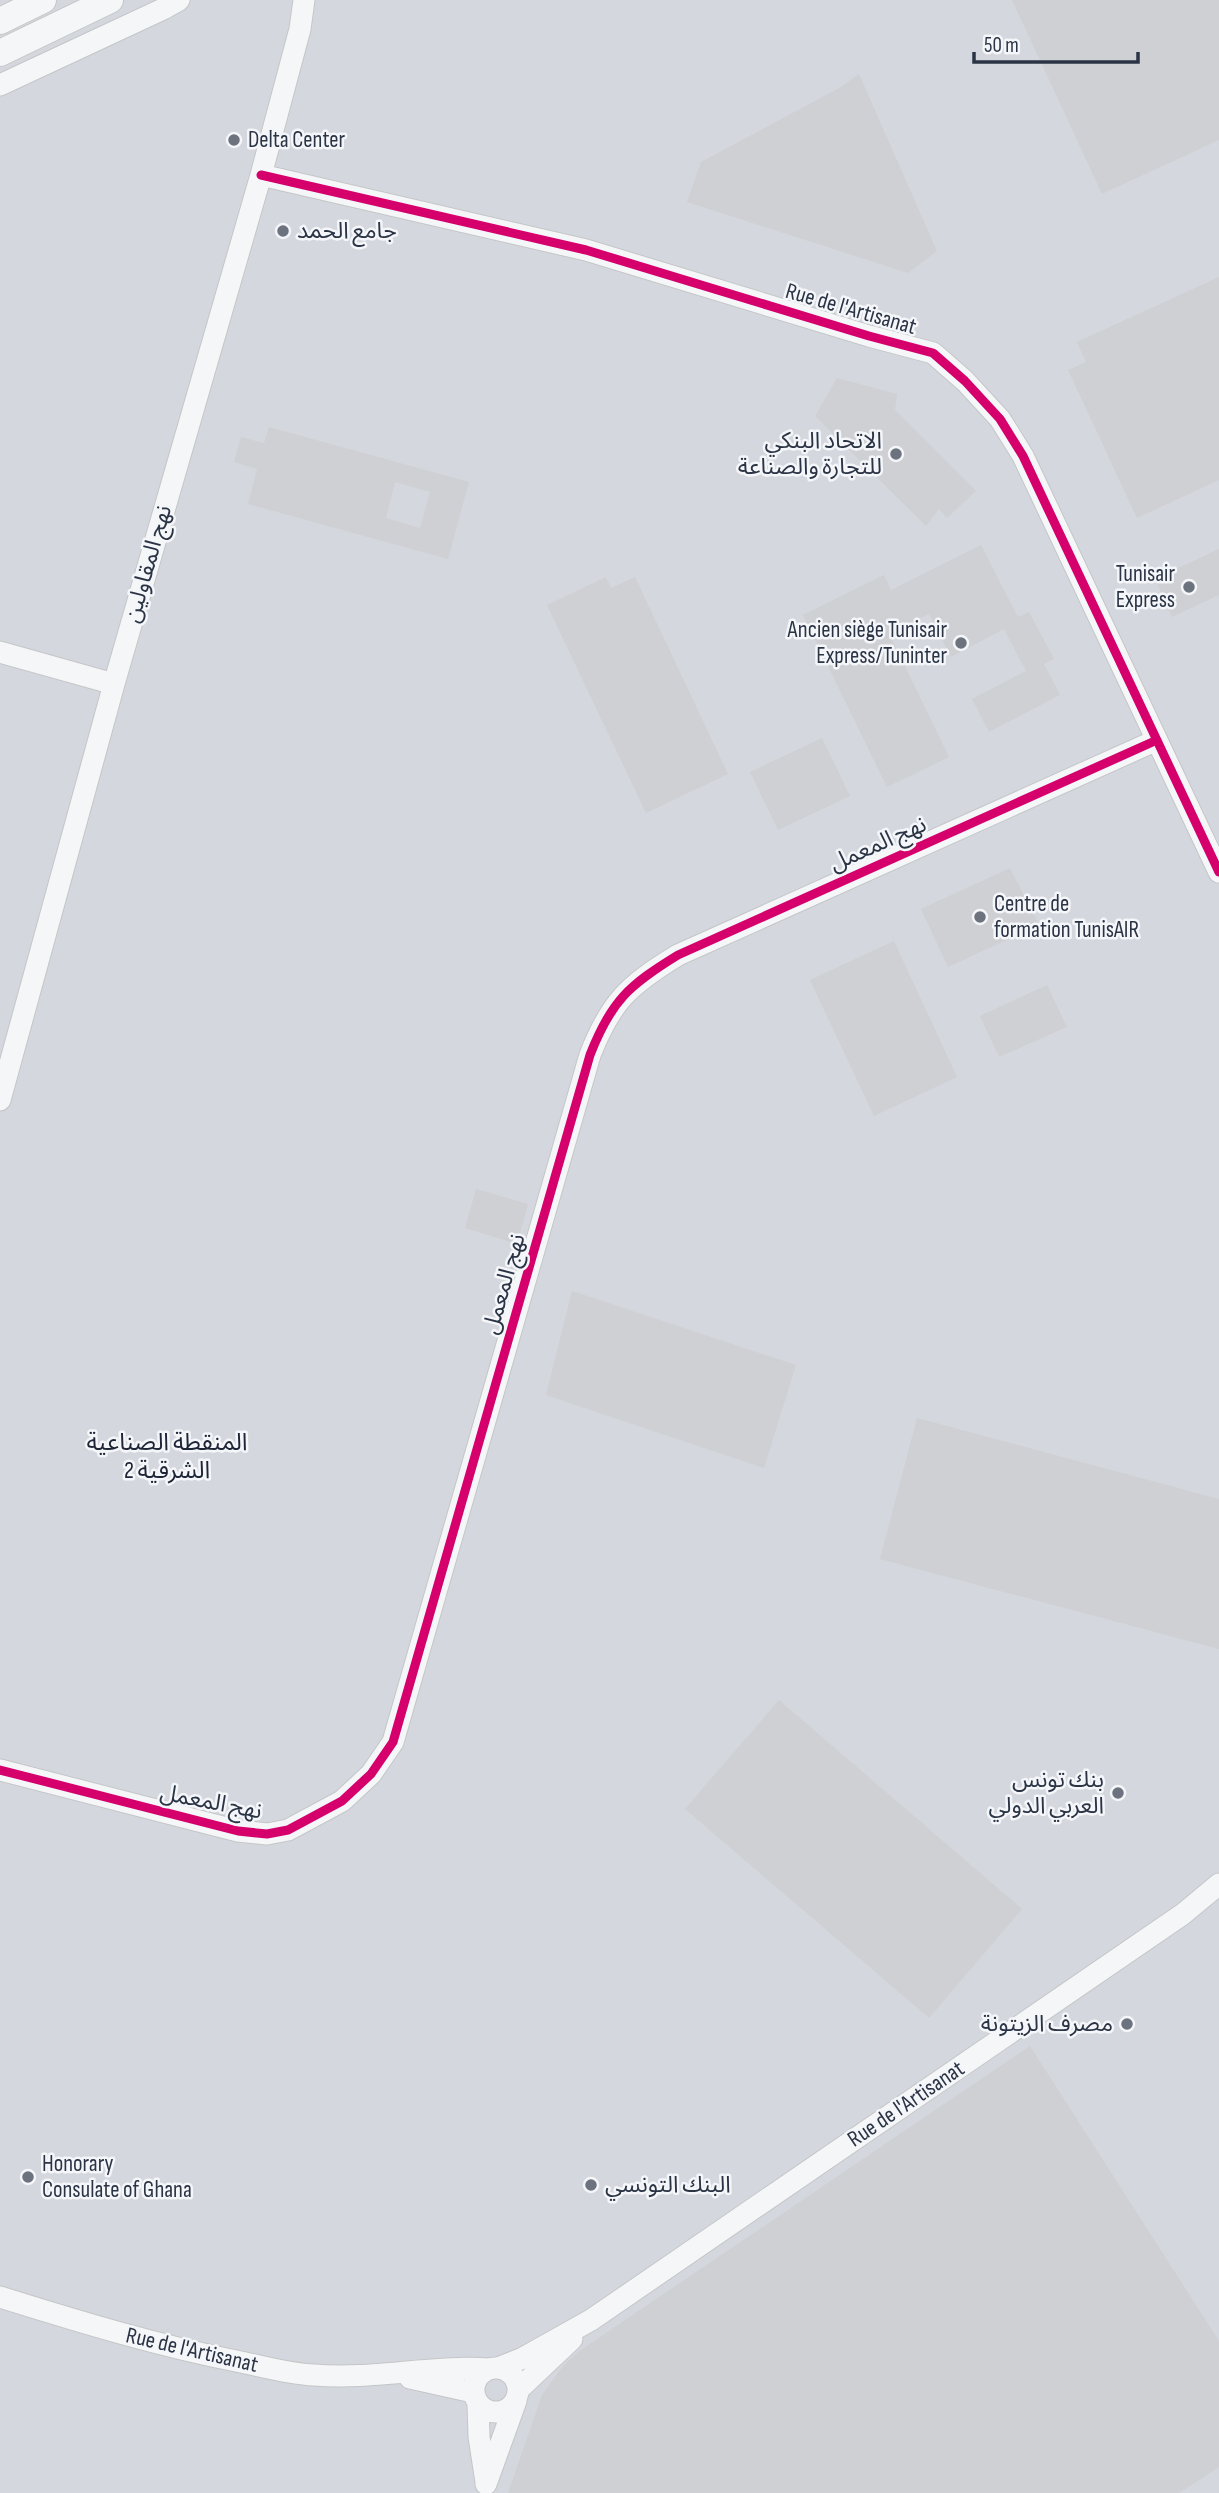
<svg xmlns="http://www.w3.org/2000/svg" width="1219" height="2493" font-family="'Sofia Sans Condensed','Noto Sans Arabic',sans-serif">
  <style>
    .built { fill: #d4d7dd }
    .building { fill: #ced0d3; fill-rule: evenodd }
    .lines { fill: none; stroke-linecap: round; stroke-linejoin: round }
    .minor-casing { stroke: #c4c6c8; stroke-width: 23 }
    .tertiary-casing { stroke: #c4c6c8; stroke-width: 28 }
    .minor { stroke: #f5f6f7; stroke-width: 21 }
    .tertiary { stroke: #f5f6f7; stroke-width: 26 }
    .cycleway-casing { stroke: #f4f6f9; stroke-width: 13 }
    .cycleway { stroke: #d6006c; stroke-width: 9 }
    .poi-dot { fill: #6c737f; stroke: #f4f6f9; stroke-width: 2.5 }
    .labels { text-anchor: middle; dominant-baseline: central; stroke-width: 5; stroke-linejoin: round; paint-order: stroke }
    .poi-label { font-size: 23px; fill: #2b3445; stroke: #f4f6f9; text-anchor: start }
    .street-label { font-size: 23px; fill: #2b3445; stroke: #f4f6f9 }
    .neighbourhood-label { font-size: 24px; fill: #1d2536; stroke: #f4f6f9 }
  </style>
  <rect width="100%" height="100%" fill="#e6e8ea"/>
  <!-- built -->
  <path class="built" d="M 0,0 L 1219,0 L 1219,2493 L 0,2493 Z"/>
  <!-- building -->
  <path class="building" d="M 1012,0 L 1219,0 L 1219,140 L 1102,194 Z
    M 859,74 L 937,251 L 908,273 L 687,202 L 701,162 L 841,87 Z
    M 1219,277 L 1219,480 L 1137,518 L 1068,370 L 1086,362 L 1077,342 Z
    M 837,378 L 897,394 L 895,410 L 976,491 L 947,518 L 939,509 L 926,526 L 815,416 Z
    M 269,427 L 469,482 L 448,559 L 248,504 L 257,469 L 234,462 L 241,437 L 264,443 ZM 395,482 L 430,492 L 420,528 L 386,518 Z
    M 981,545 L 1018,617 L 1029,612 L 1054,659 L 1044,664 L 1060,695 L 989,732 L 972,699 L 1026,671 L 1004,629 L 951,657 L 929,614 L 889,633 L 949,757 L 887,787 L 803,615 L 884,575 L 891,590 Z
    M 1219,549 L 1219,595 L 1172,617 L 1155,579 Z
    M 606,577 L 611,588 L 635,577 L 728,774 L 646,813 L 547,605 Z
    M 822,738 L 850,796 L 778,830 L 750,772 Z
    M 1010,868 L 1039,925 L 948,967 L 921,909 Z
    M 894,941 L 957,1077 L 874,1116 L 810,980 Z
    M 1047,985 L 1067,1027 L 999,1057 L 980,1016 Z
    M 476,1189 L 528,1204 L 517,1244 L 465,1228 Z
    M 572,1291 L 796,1365 L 764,1468 L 546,1395 Z
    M 917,1418 L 1219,1499 L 1219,1649 L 880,1559 Z
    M 779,1700 L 1022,1909 L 929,2018 L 685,1809 Z
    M 1030,2046 L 1219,2341 L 1219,2467 L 1179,2493 L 508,2493 L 542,2395 L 563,2366 L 578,2352 Z"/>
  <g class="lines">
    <!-- minor casing -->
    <g class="minor-casing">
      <path id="minor" d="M 0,85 L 163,9 L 179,0
        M 261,175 L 586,250 L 869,336 L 933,353 L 965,381 L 1000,419 L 1023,456 L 1219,872
        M 0,652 L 114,684
        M 0,1100 L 114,684 L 261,175 L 300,29 L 304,0
        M 0,1770 L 238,1831 L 267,1834 L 288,1830 L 342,1801 L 371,1774 L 393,1742 L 590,1055 C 611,1001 629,985 678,955 L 1157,740
        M 0,2297 C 80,2322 159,2346 241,2362 C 265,2367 290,2374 314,2375 C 373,2380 431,2365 489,2369
        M 498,2368 L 523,2358 L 591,2320 L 1183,1914 L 1219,1884
        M474 2390a22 22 0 1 1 44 0a22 22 0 1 1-44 0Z
        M 410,2378 L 473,2392
        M 518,2390 L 572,2339
        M 478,2404 L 479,2437 L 486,2482
        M 486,2484 L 516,2401"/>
    </g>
    <!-- tertiary casing -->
    <g class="tertiary-casing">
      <path id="tertiary" d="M 0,21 L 43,0
        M 0,53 L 110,0"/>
    </g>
    <!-- minor -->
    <use href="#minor" class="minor"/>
    <!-- tertiary -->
    <use href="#tertiary" class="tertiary"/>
    <!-- cycleway casing -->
    <g class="cycleway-casing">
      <path id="cycleway" d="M 261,175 L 586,250 L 869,336 L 933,353 L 965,381 L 1000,419 L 1023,456 L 1219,872
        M 0,1770 L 238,1831 L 267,1834 L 288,1830 L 342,1801 L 371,1774 L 393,1742 L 590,1055 C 611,1001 629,985 678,955 L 1157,740"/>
    </g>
    <!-- cycleway -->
    <use href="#cycleway" class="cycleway"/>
  </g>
  <!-- markers -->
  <g class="poi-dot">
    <circle cx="234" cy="140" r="7"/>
    <circle cx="283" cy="231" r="7"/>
    <circle cx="896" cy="454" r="7"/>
    <circle cx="1189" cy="587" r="7"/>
    <circle cx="961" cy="643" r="7"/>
    <circle cx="980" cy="917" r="7"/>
    <circle cx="1118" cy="1793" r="7"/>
    <circle cx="1127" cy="2024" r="7"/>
    <circle cx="28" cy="2177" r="7"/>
    <circle cx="591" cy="2185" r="7"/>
  </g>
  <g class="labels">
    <!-- poi labels -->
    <g class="poi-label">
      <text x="248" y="140">Delta Center</text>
      <text x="297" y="231">جامع الحمد</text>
      <text x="882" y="441" text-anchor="end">الاتحاد البنكي<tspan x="882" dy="26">للتجارة والصناعة</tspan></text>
      <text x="1175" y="574" text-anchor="end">Tunisair<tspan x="1175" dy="26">Express</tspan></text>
      <text x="947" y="630" text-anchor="end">Ancien siège Tunisair<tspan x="947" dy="26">Express/Tuninter</tspan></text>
      <text x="994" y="904">Centre de<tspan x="994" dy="26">formation TunisAIR</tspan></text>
      <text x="1104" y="1780" text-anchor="end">بنك تونس<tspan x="1104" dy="26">العربي الدولي</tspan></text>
      <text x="1113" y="2024" text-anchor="end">مصرف الزيتونة</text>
      <text x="42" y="2164">Honorary<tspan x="42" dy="26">Consulate of Ghana</tspan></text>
      <text x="605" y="2185">البنك التونسي</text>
    </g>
    <!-- street labels -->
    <g class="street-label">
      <text transform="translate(851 309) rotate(16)">Rue de l'Artisanat</text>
      <text transform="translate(148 564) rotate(-74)">نهج المقاولين</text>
      <text transform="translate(878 844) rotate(-24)">نهج المعمل</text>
      <text transform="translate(504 1284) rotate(-74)">نهج المعمل</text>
      <text transform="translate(211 1802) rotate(11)">نهج المعمل</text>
      <text transform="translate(906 2104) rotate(-34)">Rue de l'Artisanat</text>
      <text transform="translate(192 2350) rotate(13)">Rue de l'Artisanat</text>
    </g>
    <!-- neighbourhood labels -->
    <g class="neighbourhood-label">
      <text x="167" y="1442">المنقطة الصناعية<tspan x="167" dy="28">الشرقية 2</tspan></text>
    </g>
  </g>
  <!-- scale -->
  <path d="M974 52v10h164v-10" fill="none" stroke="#2b3445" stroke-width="3.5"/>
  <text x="984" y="52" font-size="21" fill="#2b3445" stroke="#f4f6f9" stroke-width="5" paint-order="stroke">50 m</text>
</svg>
